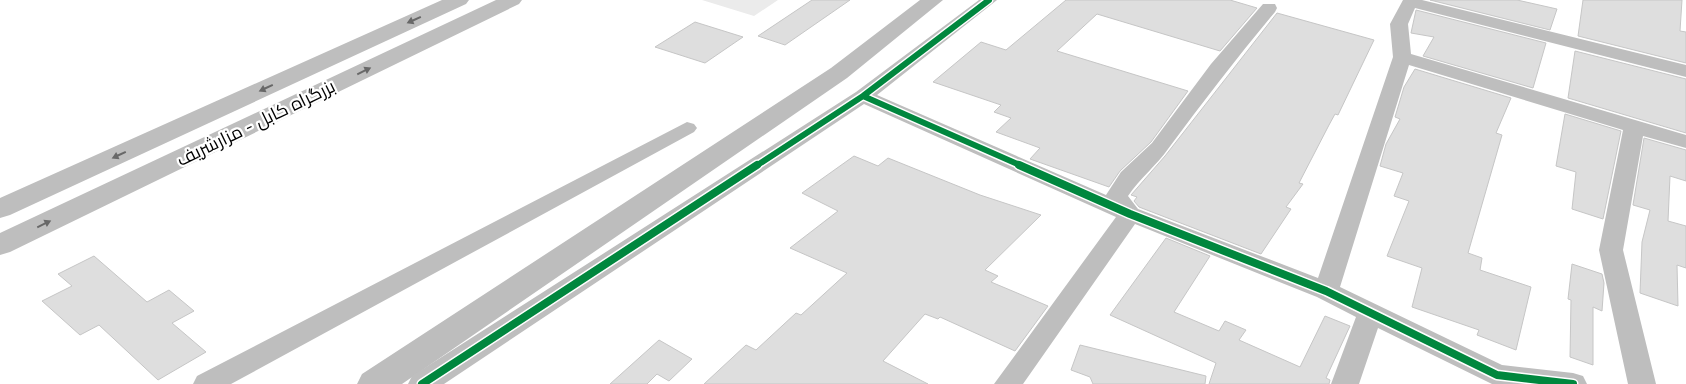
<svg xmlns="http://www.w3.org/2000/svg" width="1686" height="384" font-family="'Nunito Sans',Cairo,sans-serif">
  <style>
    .green { fill: #ebebeb }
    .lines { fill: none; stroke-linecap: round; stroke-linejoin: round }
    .canal { fill: #bdbdbd; fill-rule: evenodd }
    .building { fill: #dedede; stroke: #c6c6c6 }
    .minor { fill: #bebebe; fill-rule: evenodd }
    .trunk { fill: #bebebe; fill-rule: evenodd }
    .cycleway-far1-casing { stroke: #fff; stroke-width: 9 }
    .cycleway-casing { stroke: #fff; stroke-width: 11 }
    .cycleway-far1 { stroke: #00873e; stroke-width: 6 }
    .cycleway { stroke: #00873e; stroke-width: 8 }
    .oneway { fill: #686868 }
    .labels { text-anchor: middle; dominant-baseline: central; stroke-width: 4.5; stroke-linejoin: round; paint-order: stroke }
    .street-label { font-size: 18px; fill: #000; stroke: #fff }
  </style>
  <rect width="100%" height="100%" fill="#fff"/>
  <!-- green -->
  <path class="green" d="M 702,0 L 778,0 L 754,16 Z"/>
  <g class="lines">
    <!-- canal -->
    <path class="canal" d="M 920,0 L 943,0 L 847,78 L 402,384 L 357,384 L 362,374 L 831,68 Z"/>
  </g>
  <!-- building -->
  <path class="building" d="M 812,0 L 850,0 L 785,45 L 758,36 Z
    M 1066,0 L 1230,0 L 1257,8 L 1220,51 L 1097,14 L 1057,51 L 1188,91 L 1151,142 L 1120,171 L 1109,187 L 1030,159 L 1040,148 L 996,132 L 1011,118 L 994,112 L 1001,105 L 933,82 L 981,42 L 1006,50 Z
    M 1430,0 L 1517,0 L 1557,9 L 1550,30 Z
    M 1583,0 L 1682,0 L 1680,31 L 1686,32 L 1686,63 L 1578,36 Z
    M 1416,10 L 1546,43 L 1533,88 L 1423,56 L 1434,37 L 1411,33 Z
    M 1277,13 L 1374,40 L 1338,115 L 1335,114 L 1329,125 L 1299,183 L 1303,184 L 1286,207 L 1291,209 L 1261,254 L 1139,207 L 1134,201 L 1137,197 L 1131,195 L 1165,156 Z
    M 695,22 L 743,37 L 705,63 L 655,47 Z
    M 1575,51 L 1686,79 L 1686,133 L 1568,98 Z
    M 1415,69 L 1511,98 L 1496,133 L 1502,135 L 1468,253 L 1482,258 L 1480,270 L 1531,287 L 1516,350 L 1477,335 L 1479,330 L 1412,307 L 1422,268 L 1387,256 L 1409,201 L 1394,196 L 1403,173 L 1380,166 L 1386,144 L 1400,119 L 1395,117 L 1404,87 Z
    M 1565,114 L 1621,131 L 1603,219 L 1572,209 L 1576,172 L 1556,166 Z
    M 1644,138 L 1686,150 L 1686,181 L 1670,176 L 1668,221 L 1686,226 L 1686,268 L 1677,265 L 1678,306 L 1640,293 L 1642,242 L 1650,210 L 1633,205 Z
    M 854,156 L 878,166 L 888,158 L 980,195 L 1041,215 L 985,270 L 998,276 L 991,282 L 1048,306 L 1015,351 L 940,317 L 938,319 L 925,314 L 883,361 L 928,384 L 704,384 L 746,345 L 756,350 L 796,313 L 801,315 L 847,273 L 790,248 L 838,211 L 802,193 Z
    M 1166,238 L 1210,256 L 1174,312 L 1219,331 L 1225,321 L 1246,330 L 1239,340 L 1300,367 L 1325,316 L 1350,326 L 1326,378 L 1330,380 L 1329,384 L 1209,384 L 1216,363 L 1110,315 Z
    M 94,256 L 147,302 L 169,290 L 194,311 L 172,323 L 206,352 L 158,380 L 99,325 L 80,335 L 42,301 L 72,286 L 58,274 Z
    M 1572,264 L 1602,274 L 1604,283 L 1602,311 L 1593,307 L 1593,365 L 1570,357 L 1571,300 L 1568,299 Z
    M 659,340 L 692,359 L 669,381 L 657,374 L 647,384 L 610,384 Z
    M 1080,345 L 1206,376 L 1205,384 L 1093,384 L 1090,377 L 1071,370 Z"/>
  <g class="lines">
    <!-- minor -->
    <path class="minor" d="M 979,0 L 997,0 L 877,95 L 1106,195 L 1121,172 L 1152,143 L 1211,64 L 1263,4 L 1275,4 L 1277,8 L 1275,12 C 1238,56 1203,102 1168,149 C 1156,166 1140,178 1128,196 L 1138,209 L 1318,278 L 1393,57 L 1390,24 L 1403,0 L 1422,0 L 1686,65 L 1686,77 L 1415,8 L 1408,24 L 1411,54 L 1686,135 L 1686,148 L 1643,136 L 1623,250 L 1656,384 L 1628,384 L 1599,250 L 1623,130 L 1409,65 L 1340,287 L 1502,365 L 1573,373 L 1583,376 L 1587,384 L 1492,384 L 1378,328 L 1359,384 L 1331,384 L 1356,317 L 1317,297 L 1135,224 L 1023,384 L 994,384 L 1116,217 L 864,104 L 444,384 L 408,384 L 412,376 L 856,92 Z
      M 687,122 L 694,124 L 697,128 L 694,132 L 231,384 L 193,384 L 197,376 Z"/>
    <!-- trunk -->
    <path class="trunk" d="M 442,0 L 469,0 L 466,4 L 10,215 L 0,218 L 0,198 Z
      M 496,0 L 522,0 L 519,4 L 10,252 L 0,255 L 0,233 Z"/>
    <!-- cycleway-far1 casing -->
    <g class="cycleway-far1-casing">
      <path id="cycleway-far1" d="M 863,96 L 1022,166
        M 756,166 L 863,96 L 989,0"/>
    </g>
    <!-- cycleway casing -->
    <g class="cycleway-casing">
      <path id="cycleway" d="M 1019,165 L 1130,214 L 1326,291 L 1497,375 L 1573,384
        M 422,384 L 757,165"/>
    </g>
    <!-- cycleway-far1 -->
    <use href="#cycleway-far1" class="cycleway-far1"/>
    <!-- cycleway -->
    <use href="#cycleway" class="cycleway"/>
  </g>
  <!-- one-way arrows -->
  <defs><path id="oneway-solid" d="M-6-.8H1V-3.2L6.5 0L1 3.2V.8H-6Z" transform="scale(1.25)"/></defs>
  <g class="oneway">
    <use href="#oneway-solid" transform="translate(414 20) rotate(156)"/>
    <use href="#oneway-solid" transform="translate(364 71) rotate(-26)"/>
    <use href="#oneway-solid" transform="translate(266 88) rotate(155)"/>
    <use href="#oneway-solid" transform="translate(119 155) rotate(155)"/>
    <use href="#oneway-solid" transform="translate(44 224) rotate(-26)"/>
  </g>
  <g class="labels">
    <!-- street labels -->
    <g class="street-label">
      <text transform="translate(256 123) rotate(-26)">بزرگراه کابل - مزارشریف</text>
    </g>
  </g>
</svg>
